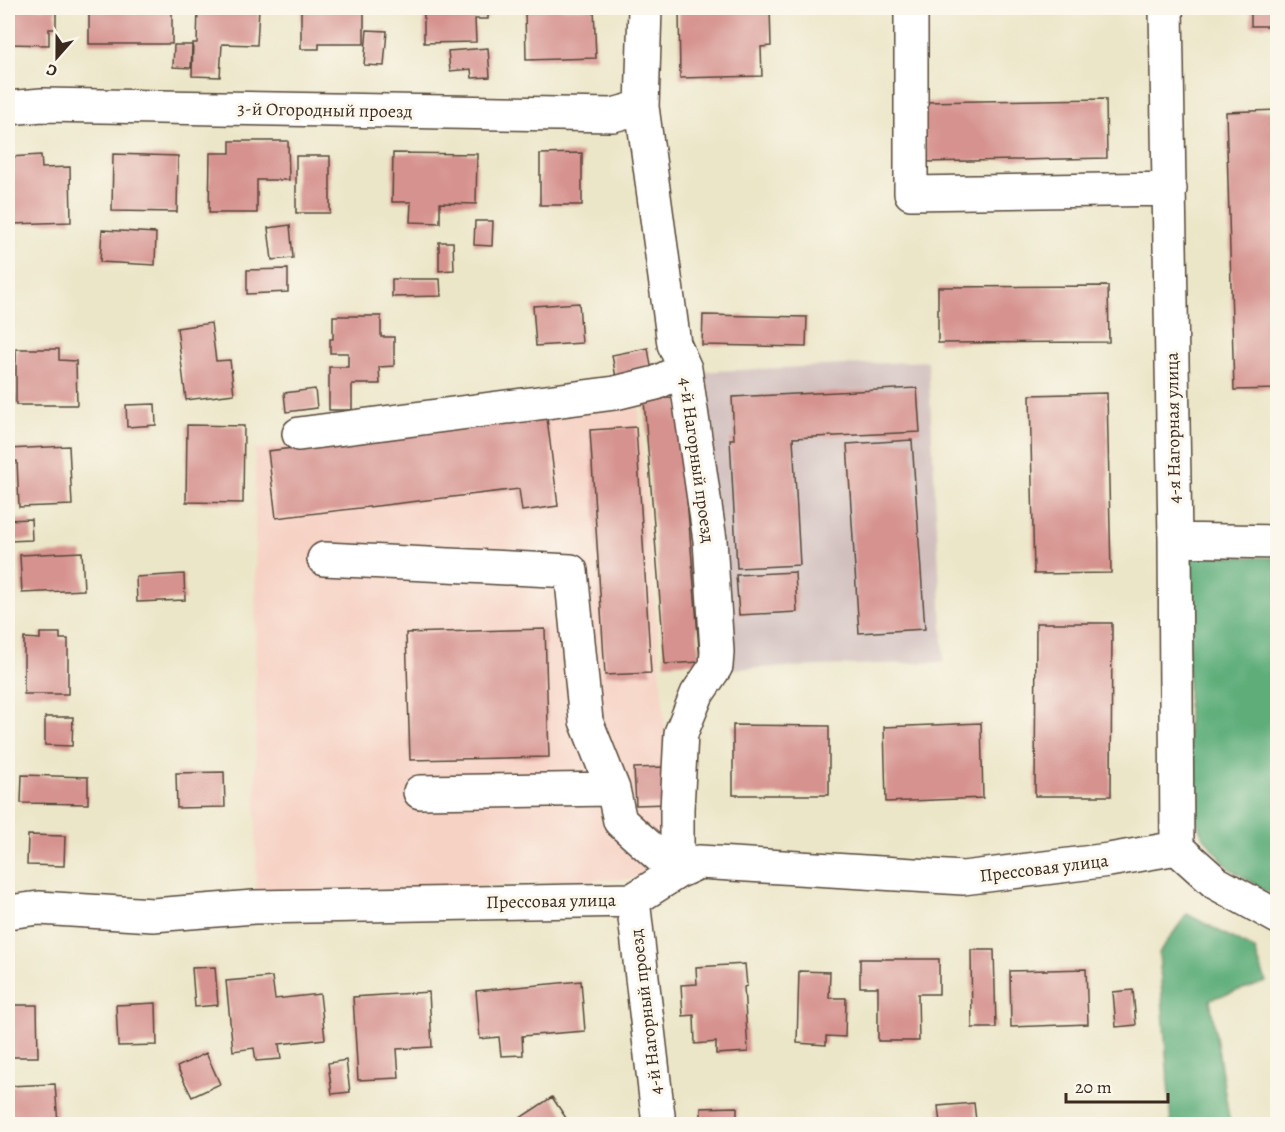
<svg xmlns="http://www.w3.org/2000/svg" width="1285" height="1132" font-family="Alegreya,serif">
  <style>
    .built { fill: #f6d2c4 }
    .industrial { fill: #d1bfbe }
    .forest { fill: #5eae7a; stroke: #4c6c4c; stroke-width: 1.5 }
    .building { fill: #d6928e }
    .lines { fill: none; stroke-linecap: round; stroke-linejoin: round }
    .minor-casing { stroke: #564638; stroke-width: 36 }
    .minor { stroke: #fff; stroke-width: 33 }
    .labels { text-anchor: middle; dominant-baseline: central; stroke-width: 6; stroke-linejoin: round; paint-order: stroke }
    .street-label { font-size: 18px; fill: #3b2a1e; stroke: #fbf7ec }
  </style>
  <rect width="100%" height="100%" fill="#fbf7ec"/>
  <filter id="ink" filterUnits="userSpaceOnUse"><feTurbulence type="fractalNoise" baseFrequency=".0167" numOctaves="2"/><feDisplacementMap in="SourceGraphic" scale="12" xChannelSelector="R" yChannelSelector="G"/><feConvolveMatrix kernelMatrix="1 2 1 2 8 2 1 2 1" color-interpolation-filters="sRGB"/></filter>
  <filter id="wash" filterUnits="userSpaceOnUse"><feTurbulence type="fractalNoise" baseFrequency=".008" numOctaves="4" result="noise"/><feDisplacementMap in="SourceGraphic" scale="24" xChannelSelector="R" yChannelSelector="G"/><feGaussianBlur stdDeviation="1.35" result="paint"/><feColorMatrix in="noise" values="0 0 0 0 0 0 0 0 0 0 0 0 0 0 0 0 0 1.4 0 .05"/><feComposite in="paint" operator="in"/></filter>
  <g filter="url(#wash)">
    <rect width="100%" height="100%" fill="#ece6c9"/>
    <!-- built -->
    <path class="built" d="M 638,399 L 666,738 L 659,867 L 630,879 L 256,896 L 255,449 Z"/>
    <!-- industrial -->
    <path class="industrial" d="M 928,361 L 944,662 L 729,669 L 695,372 Z"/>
    <!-- forest -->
    <path class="forest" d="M 1188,555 L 1277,558 L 1277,898 L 1229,868 L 1202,835 L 1188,799 Z
      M 1187,914 L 1255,950 L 1266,982 L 1210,999 L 1230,1124 L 1171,1124 L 1159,953 Z"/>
    <g id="blocks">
      <!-- building -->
      <path class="building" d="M 10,8 L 56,8 L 56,29 L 49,29 L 49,45 L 10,44 Z
        M 89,8 L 172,8 L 172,44 L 89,44 Z
        M 198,8 L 259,8 L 257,45 L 222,44 L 220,77 L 192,76 L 193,43 L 197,43 Z
        M 301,8 L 364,8 L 364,44 L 319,44 L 319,49 L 301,49 Z
        M 424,8 L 488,8 L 488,19 L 475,19 L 476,42 L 424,43 Z
        M 525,8 L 594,8 L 596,58 L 526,60 Z
        M 679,8 L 770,8 L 771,46 L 761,47 L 762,76 L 680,78 Z
        M 1251,8 L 1278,8 L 1278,26 L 1251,26 Z
        M 367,30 L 387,31 L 384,66 L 364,65 Z
        M 174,45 L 192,45 L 191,68 L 173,67 Z
        M 488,48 L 490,77 L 472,78 L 471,69 L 450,71 L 448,51 Z
        M 1106,99 L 1107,158 L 925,162 L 924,102 Z
        M 1278,110 L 1278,389 L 1234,390 L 1226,112 Z
        M 230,141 L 288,141 L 289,180 L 257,180 L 257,213 L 209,213 L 210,153 L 230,153 Z
        M 393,153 L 477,154 L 476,204 L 440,203 L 440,223 L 410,222 L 411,202 L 392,202 Z
        M 582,153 L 582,205 L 540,205 L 540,154 Z
        M 113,154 L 178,156 L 177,212 L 112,211 Z
        M 41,155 L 42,168 L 70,167 L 71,222 L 13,224 L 10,157 Z
        M 296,156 L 330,156 L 330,213 L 296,213 Z
        M 475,221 L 493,221 L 492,246 L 474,245 Z
        M 290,225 L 293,258 L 272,260 L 268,228 Z
        M 102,230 L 156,233 L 155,265 L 100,262 Z
        M 439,242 L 453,242 L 454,270 L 439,271 Z
        M 288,269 L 288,292 L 247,294 L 247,270 Z
        M 392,279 L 440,279 L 441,296 L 392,297 Z
        M 1108,286 L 1109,342 L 938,343 L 938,287 Z
        M 579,303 L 582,343 L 536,346 L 533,306 Z
        M 703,315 L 807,317 L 806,347 L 702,345 Z
        M 333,316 L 381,316 L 381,337 L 394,337 L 394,366 L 379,367 L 380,384 L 352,384 L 352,410 L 329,410 L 329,367 L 348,367 L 348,353 L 330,353 L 330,339 L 333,339 Z
        M 211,323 L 216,361 L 230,360 L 234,394 L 186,400 L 177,328 Z
        M 648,348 L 652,372 L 616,378 L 612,355 Z
        M 16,349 L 59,349 L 59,360 L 76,361 L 77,405 L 16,405 Z
        M 917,388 L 920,432 L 793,438 L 800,565 L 737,568 L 730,439 L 734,439 L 732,397 Z
        M 315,389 L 317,408 L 286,412 L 284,393 Z
        M 1107,393 L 1111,573 L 1034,574 L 1030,395 Z
        M 679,397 L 700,662 L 665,664 L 644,400 Z
        M 155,404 L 156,425 L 127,427 L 126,405 Z
        M 547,418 L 558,506 L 522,511 L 519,489 L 276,518 L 268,451 Z
        M 187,425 L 244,426 L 243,503 L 186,502 Z
        M 636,427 L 651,673 L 605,675 L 590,430 Z
        M 912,440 L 925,629 L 859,633 L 847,444 Z
        M 69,446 L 72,505 L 19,507 L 17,461 L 8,462 L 8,449 Z
        M 31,519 L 32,540 L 8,541 L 8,520 Z
        M 82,552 L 84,590 L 22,593 L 20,555 Z
        M 795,572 L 797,612 L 739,615 L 736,575 Z
        M 184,574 L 185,600 L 137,602 L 136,577 Z
        M 1036,623 L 1112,623 L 1111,796 L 1035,796 Z
        M 545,629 L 549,757 L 410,760 L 406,633 Z
        M 40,633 L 60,633 L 60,639 L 68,639 L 68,694 L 24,694 L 24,638 L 40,639 Z
        M 45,717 L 73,717 L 72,746 L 45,745 Z
        M 981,723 L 983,798 L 886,802 L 884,727 Z
        M 733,725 L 829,726 L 829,795 L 733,795 Z
        M 666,767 L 668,804 L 636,805 L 634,768 Z
        M 224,772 L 225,807 L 177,808 L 176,773 Z
        M 22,775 L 88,777 L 88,804 L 21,803 Z
        M 28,835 L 65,836 L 64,866 L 27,865 Z
        M 971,950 L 994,950 L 996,1028 L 972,1028 Z
        M 860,959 L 939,959 L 939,994 L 918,994 L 919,1041 L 878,1041 L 878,987 L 860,987 Z
        M 745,964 L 747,986 L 744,987 L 748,1052 L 716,1054 L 716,1042 L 695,1044 L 694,1015 L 683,1016 L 681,985 L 697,984 L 696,967 Z
        M 215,967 L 218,1005 L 195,1007 L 192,968 Z
        M 1086,969 L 1088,1024 L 1011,1027 L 1010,971 Z
        M 799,971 L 830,972 L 829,998 L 846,998 L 845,1037 L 826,1036 L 826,1045 L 797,1043 Z
        M 272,977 L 275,999 L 320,994 L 325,1039 L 279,1044 L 281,1059 L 256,1061 L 254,1048 L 233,1051 L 226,981 Z
        M 581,981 L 585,1031 L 522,1036 L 523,1055 L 501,1056 L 499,1037 L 480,1039 L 476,991 Z
        M 1133,990 L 1136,1025 L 1116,1027 L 1113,992 Z
        M 429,992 L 432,1047 L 397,1049 L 399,1078 L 358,1080 L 353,997 Z
        M 156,1003 L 157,1045 L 118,1046 L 116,1005 Z
        M 8,1005 L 37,1005 L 38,1057 L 8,1057 Z
        M 206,1053 L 220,1084 L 192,1097 L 177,1067 Z
        M 346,1060 L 350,1092 L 332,1094 L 328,1063 Z
        M 55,1084 L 58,1124 L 8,1124 L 8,1086 Z
        M 552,1097 L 570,1124 L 511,1124 Z
        M 974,1103 L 976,1121 L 940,1124 L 938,1106 Z
        M 737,1107 L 737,1124 L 701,1124 L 701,1108 Z"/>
    </g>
  </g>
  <g filter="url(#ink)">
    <use href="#blocks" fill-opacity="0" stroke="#564638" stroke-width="1.5"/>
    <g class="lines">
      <!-- minor casing -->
      <g class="minor-casing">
        <path id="minor" d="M 645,8 L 642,107 L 674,344 L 685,369 L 710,540 L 717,652 L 716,666 L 697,694 L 681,733 L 677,809 L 677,872
          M 911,8 L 911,193 L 1170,189
          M 1166,8 L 1175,540 L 1177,848
          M 8,108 L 42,105 L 613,115 L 642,107
          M 299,434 L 615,393 L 656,383 L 685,369
          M 1175,540 L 1278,542
          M 324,559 L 571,571 L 586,721 L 613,789 L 620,821 L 677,872
          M 420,792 L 613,789
          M 1177,848 L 1216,883 L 1278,917
          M 633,900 L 659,1124
          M 8,912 L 39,908 L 153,915 L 254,907 L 633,900 L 677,872 L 699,862 L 963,878 L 1109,860 L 1177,848"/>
      </g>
      <!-- minor -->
      <use href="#minor" class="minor"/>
    </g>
  </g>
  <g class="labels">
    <!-- street labels -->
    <g class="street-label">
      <text transform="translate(325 110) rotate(1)">3-й Огородный проезд</text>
      <text transform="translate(1173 428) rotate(-91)">4-я Нагорная улица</text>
      <text transform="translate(697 460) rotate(82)">4-й Нагорный проезд</text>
      <text transform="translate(1044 868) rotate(-7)">Прессовая улица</text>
      <text transform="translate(551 901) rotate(-1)">Прессовая улица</text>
      <text transform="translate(646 1012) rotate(-97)">4-й Нагорный проезд</text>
    </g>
  </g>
  <!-- margin -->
  <rect width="1285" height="1132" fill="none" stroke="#fbf7ec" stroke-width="30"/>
  <!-- north arrow -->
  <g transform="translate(57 57) rotate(201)" stroke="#fbf7ec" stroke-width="4.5" paint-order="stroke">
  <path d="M0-4.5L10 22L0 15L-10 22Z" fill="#3b2a1e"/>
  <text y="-9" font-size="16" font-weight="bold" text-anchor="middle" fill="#3b2a1e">С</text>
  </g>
  <!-- scale -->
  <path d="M1066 1093v9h102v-9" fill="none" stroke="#3b2a1e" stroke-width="3"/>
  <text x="1075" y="1093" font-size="18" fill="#3b2a1e" stroke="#fbf7ec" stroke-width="4.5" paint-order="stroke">20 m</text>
</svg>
